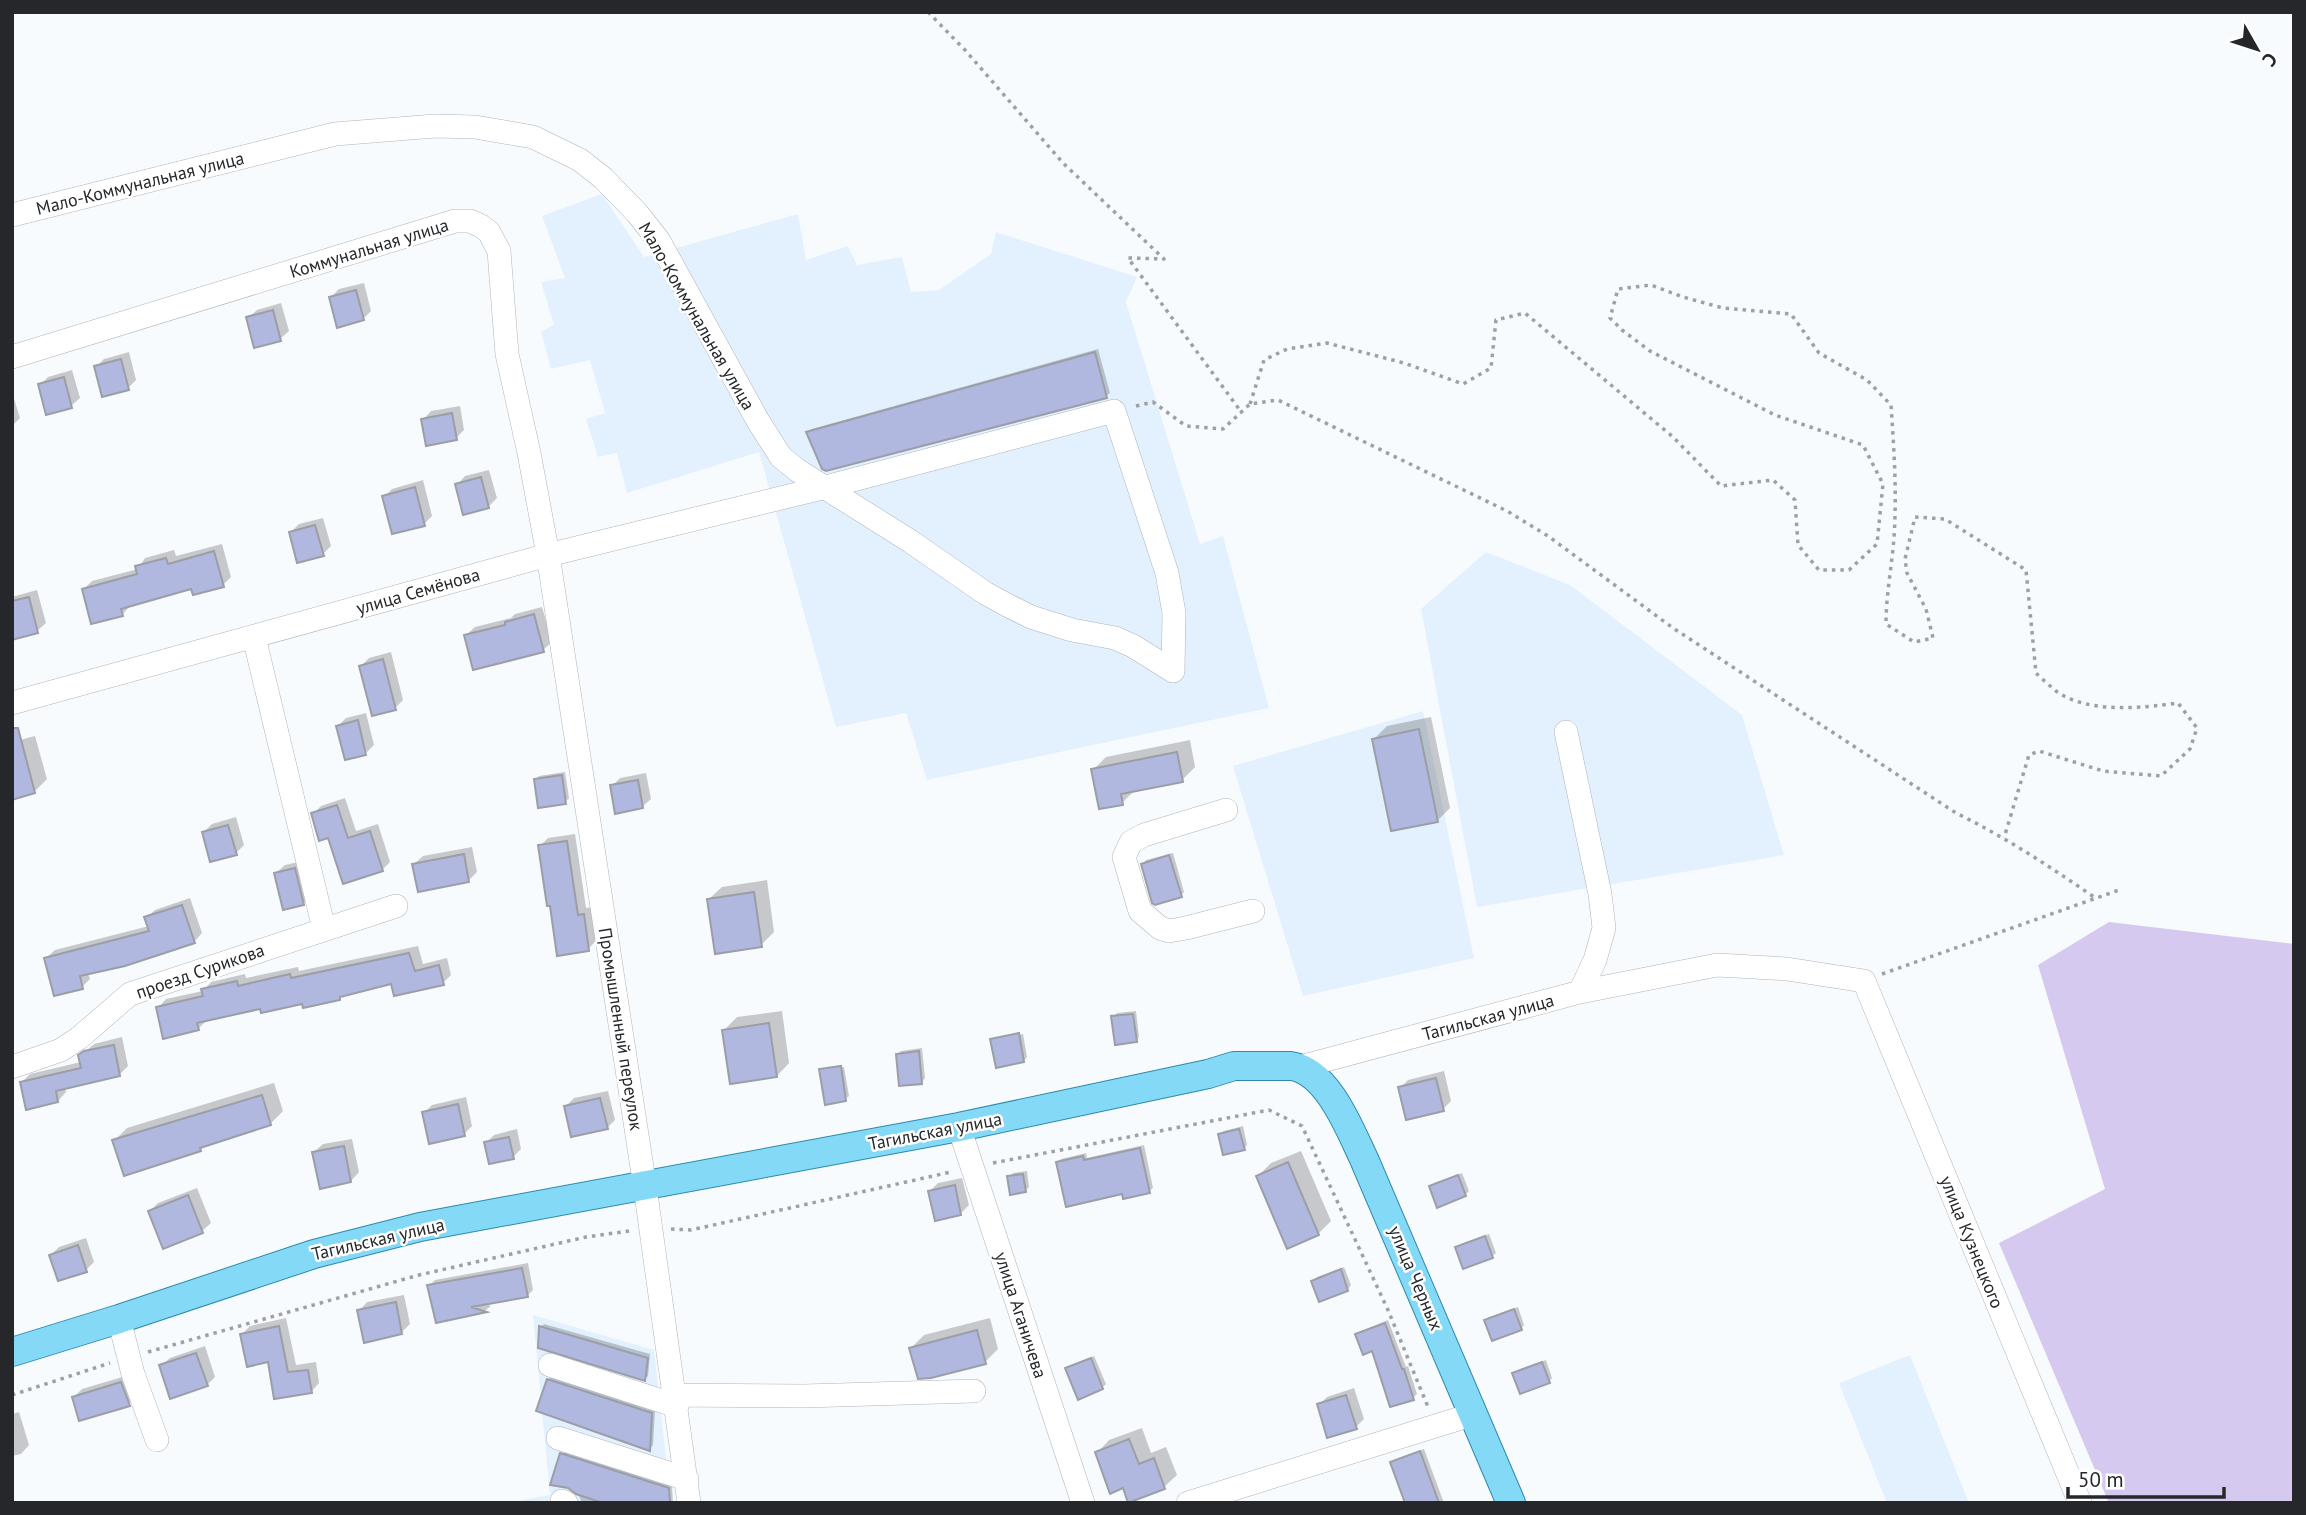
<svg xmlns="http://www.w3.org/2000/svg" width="2306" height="1515" font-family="'PT Sans',sans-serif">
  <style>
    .built { fill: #e3f0fe }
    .green { fill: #d5c9f0 }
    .shadow { fill: #0003 }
    .building { fill: #b0b8e0; stroke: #9c9ea7; stroke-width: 2 }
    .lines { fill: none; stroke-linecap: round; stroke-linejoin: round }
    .minor-casing { stroke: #aeb5bd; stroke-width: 24 }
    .major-casing { stroke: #2d8aab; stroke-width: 30 }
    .path { stroke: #9ea0a3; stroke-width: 3.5; stroke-dasharray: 3.5 5; stroke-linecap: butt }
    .minor { stroke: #fff; stroke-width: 23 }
    .major { stroke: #84d9f6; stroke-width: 28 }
    .labels { text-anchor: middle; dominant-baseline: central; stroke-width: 5; stroke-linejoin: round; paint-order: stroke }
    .street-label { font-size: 18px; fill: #25272a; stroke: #fff }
  </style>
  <rect width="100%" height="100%" fill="#f8fbfe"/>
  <!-- built -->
  <path class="built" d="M 602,194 L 644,257 L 798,214 L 806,260 L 848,246 L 857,265 L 902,257 L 911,292 L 939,290 L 991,254 L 996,232 L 1137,277 L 1126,302 L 1200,544 L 1223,536 L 1269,708 L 927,780 L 906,713 L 836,727 L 759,452 L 627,493 L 617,453 L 598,457 L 586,419 L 605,413 L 590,360 L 551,369 L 541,332 L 554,325 L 541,282 L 565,278 L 542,216 Z
    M 1486,552 L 1570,585 L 1742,715 L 1784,855 L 1477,907 L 1421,609 Z
    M 1423,711 L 1474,958 L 1303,996 L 1233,766 Z
    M 533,1315 L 654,1350 L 671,1503 L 505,1503 L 550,1495 Z
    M 1910,1355 L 1969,1503 L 1887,1503 L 1839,1383 Z"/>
  <!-- green -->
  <path class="green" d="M 2109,922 L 2294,944 L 2294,1503 L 2109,1503 L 1999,1243 L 2105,1189 L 2038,965 Z"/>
  <!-- shadow -->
  <path class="shadow" d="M 364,283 L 371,311 L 363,319 L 331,297 L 339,289 Z
    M 281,303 L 289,331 L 280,339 L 248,318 L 257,310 Z
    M 1098,349 L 1110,393 L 1106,396 L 808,432 L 812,429 Z
    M 129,352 L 136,380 L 128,388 L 96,367 L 104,359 Z
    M 72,370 L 80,398 L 71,406 L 40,385 L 48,377 Z
    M 12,392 L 20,418 L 12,426 Z
    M 460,406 L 464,430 L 456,438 L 423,420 L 431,411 Z
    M 489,470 L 497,498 L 489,506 L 464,513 L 457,485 L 465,476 Z
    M 423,480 L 432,516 L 424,524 L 384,497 L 392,489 Z
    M 323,518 L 331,546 L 323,554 L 291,532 L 299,524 Z
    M 222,544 L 231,577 L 223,585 L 193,587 L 130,606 L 122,615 L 84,589 L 92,581 L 138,569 L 145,558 L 174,550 L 176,556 Z
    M 37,590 L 46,623 L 37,631 L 12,638 L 12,597 Z
    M 542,607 L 552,642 L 543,650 L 466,635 L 475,627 L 511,618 L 515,614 Z
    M 391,652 L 403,700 L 395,708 L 361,666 L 369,658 Z
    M 366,713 L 374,745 L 366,753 L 338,726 L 346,718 Z
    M 1431,717 L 1450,808 L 1437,821 L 1374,739 L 1387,726 Z
    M 35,736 L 47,779 L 34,792 L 12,742 Z
    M 1190,740 L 1195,767 L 1182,780 L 1136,789 L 1122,803 L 1093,770 L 1106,757 Z
    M 565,772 L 569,798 L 565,802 L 536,779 L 539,776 Z
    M 646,773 L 651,799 L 642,807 L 612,786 L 620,778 Z
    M 345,798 L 356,831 L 378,824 L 390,862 L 382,870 L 329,836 L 313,814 L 321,806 Z
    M 236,817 L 244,845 L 236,853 L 204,832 L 212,824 Z
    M 575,834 L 586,908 L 592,907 L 596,941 L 588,949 L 540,846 L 548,838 Z
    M 472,847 L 477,872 L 469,880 L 414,864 L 423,856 Z
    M 1173,853 L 1184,892 L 1181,896 L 1143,864 L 1146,860 Z
    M 303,861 L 311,896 L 303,904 L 276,873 L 285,865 Z
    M 767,880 L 774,932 L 761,945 L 709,899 L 722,887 Z
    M 190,898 L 202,933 L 194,942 L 88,973 L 90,979 L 82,987 L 46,958 L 55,950 L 149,926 L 146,918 L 155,910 Z
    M 418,946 L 423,964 L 447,958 L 451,975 L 443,983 L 393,981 L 343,995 L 339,998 L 261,1007 L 206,1021 L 198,1029 L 158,1008 L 166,999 L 203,991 L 211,982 L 245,974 L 246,978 L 298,967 L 299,971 Z
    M 782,1011 L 789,1063 L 777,1076 L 724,1030 L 737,1017 Z
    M 1136,1011 L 1139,1037 L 1136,1041 L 1113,1017 L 1117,1013 Z
    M 1023,1034 L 1027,1057 L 1024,1061 L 992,1039 Z
    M 122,1037 L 128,1066 L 120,1074 L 65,1087 L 66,1092 L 58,1101 L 22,1082 L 30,1074 L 81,1062 L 80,1056 L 94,1044 Z
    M 922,1048 L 925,1078 L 922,1082 L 897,1054 L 901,1051 Z
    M 844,1067 L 849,1096 L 845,1099 L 821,1070 Z
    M 1444,1071 L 1451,1101 L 1443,1109 L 1400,1088 L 1408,1080 Z
    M 274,1083 L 283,1111 L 270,1124 L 206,1145 L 200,1150 L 114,1141 L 127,1128 Z
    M 608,1091 L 615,1120 L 607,1128 L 566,1106 L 574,1098 Z
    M 466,1097 L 472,1126 L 464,1134 L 424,1113 L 432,1105 Z
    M 1243,1126 L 1247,1145 L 1244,1148 L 1220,1134 L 1224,1131 Z
    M 517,1129 L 521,1149 L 513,1157 L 486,1143 L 494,1135 Z
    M 352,1139 L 359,1172 L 351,1181 L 314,1152 L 323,1144 Z
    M 1144,1145 L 1153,1188 L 1149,1191 L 1123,1192 L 1057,1162 L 1061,1159 L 1086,1153 L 1087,1158 Z
    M 1301,1151 L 1331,1221 L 1318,1234 L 1258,1176 L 1271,1163 Z
    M 1027,1171 L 1029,1187 L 1025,1191 L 1009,1177 L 1013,1173 Z
    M 1462,1173 L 1469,1191 L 1465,1195 L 1431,1187 L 1434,1183 Z
    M 962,1178 L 969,1205 L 960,1214 L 930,1191 L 938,1183 Z
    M 197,1188 L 211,1223 L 202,1231 L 164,1247 L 150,1211 L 158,1203 Z
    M 1489,1234 L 1496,1253 L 1492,1256 L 1457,1248 L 1461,1244 Z
    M 86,1238 L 94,1262 L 86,1270 L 51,1255 L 59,1247 Z
    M 528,1263 L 533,1290 L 527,1296 L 483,1303 L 491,1306 L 486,1310 L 437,1321 L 429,1286 L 435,1280 Z
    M 1344,1267 L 1351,1285 L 1348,1289 L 1320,1299 L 1313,1281 L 1317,1277 Z
    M 404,1295 L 410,1324 L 402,1332 L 359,1311 L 367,1302 Z
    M 1518,1307 L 1524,1325 L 1521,1329 L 1486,1321 L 1490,1317 Z
    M 286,1318 L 296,1365 L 316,1362 L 319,1383 L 311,1392 L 241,1335 L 250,1326 Z
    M 990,1318 L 998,1349 L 985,1362 L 911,1348 L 924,1335 Z
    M 1388,1320 L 1406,1367 L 1408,1366 L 1417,1394 L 1413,1398 L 1373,1349 L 1357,1334 L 1361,1331 Z
    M 544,1324 L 650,1354 L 648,1376 L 645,1379 L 541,1327 Z
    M 205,1346 L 215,1377 L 207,1385 L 161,1366 L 170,1358 Z
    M 1094,1356 L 1106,1384 L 1102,1388 L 1067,1369 L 1071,1365 Z
    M 1546,1360 L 1552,1378 L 1549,1382 L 1514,1374 L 1518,1370 Z
    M 129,1375 L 137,1396 L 129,1404 L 74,1397 L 82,1389 Z
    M 552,1376 L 655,1409 L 653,1445 L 650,1449 L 548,1380 Z
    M 1354,1388 L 1364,1419 L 1356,1427 L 1319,1405 L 1327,1397 Z
    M 19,1412 L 29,1445 L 21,1454 L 12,1456 L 12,1414 Z
    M 1142,1428 L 1151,1453 L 1166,1447 L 1177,1475 L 1164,1487 L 1124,1486 L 1097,1453 L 1109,1440 Z
    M 1424,1449 L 1444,1503 L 1407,1503 L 1392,1463 L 1396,1459 Z
    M 565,1451 L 672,1485 L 673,1503 L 582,1503 L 562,1454 Z"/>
  <!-- building -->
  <path class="building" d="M 356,290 L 364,320 L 337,328 L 329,297 Z
    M 273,310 L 281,341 L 254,348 L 246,317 Z
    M 1095,352 L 1107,398 L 826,471 L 822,469 L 806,432 Z
    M 121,359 L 129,390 L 102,397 L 94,366 Z
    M 64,377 L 72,408 L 46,415 L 38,384 Z
    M 452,413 L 457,440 L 426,446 L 421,419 Z
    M 481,477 L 489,508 L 463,515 L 455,484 Z
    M 415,487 L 425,526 L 392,534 L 382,496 Z
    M 315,525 L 324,556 L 297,563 L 289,532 Z
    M 214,551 L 224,587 L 193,595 L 191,589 L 121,609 L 123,616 L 91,624 L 82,589 L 137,574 L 135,566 L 166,558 L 168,564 Z
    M 29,597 L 38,633 L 12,640 L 12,601 Z
    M 534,614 L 544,652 L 473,670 L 464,635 L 505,625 L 505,622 Z
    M 383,659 L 396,710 L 372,716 L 359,666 Z
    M 358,720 L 366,755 L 345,760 L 336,726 Z
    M 12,728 L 18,728 L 35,793 L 12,800 Z
    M 1419,729 L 1438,822 L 1391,831 L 1372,739 Z
    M 1177,752 L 1183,782 L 1121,794 L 1123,805 L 1099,809 L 1091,769 Z
    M 562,775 L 566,804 L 538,808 L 534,779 Z
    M 638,780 L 643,808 L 615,814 L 610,785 Z
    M 337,805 L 348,838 L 370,831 L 383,871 L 343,884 L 328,838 L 319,841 L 311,813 Z
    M 228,825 L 237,855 L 210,862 L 202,832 Z
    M 567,841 L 578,915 L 584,914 L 589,951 L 557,956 L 550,906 L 547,906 L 538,845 Z
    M 464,854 L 469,882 L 418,892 L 412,864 Z
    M 1169,855 L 1182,897 L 1155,905 L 1152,903 L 1141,864 Z
    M 295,868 L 304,905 L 283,910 L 274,873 Z
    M 754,892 L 762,947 L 715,954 L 707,899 Z
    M 182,905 L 195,943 L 125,966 L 80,976 L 83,989 L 54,996 L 44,958 L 149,931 L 144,917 Z
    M 409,953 L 415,971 L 439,965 L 444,985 L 394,996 L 391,984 L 340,997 L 340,1000 L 303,1008 L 302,1004 L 261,1013 L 260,1009 L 197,1023 L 199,1030 L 163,1039 L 156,1007 L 203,996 L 201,989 L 237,981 L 238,986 L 290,974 L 291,978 Z
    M 1133,1014 L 1137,1042 L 1115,1045 L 1111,1016 Z
    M 769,1023 L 777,1077 L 730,1084 L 722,1030 Z
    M 1019,1033 L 1024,1062 L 996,1068 L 990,1039 Z
    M 114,1045 L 120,1076 L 56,1091 L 58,1102 L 26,1110 L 20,1082 L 81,1068 L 78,1055 L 84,1051 Z
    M 919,1051 L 922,1084 L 899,1086 L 896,1054 Z
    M 841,1066 L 846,1101 L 825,1105 L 819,1069 Z
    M 1436,1078 L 1444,1111 L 1406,1120 L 1398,1087 Z
    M 262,1095 L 271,1125 L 200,1148 L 201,1151 L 124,1176 L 112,1140 Z
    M 600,1098 L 608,1129 L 571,1137 L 564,1106 Z
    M 458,1104 L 465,1136 L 429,1144 L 422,1112 Z
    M 1239,1129 L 1245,1150 L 1223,1155 L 1218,1134 Z
    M 509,1137 L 514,1159 L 489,1164 L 484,1142 Z
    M 344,1146 L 351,1182 L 320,1189 L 312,1152 Z
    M 1140,1148 L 1150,1193 L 1123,1199 L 1122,1194 L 1066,1207 L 1056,1162 L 1083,1156 L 1084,1160 Z
    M 1288,1162 L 1319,1235 L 1287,1249 L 1256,1176 Z
    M 1023,1174 L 1026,1192 L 1010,1195 L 1007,1176 Z
    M 1458,1175 L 1466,1196 L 1437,1208 L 1429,1186 Z
    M 955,1185 L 961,1215 L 935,1221 L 928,1191 Z
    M 188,1195 L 203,1233 L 163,1249 L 148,1211 Z
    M 1485,1236 L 1493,1258 L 1463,1269 L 1455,1247 Z
    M 78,1245 L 87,1272 L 58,1281 L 49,1255 Z
    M 522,1268 L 528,1297 L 471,1307 L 487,1312 L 436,1323 L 427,1285 Z
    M 1341,1269 L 1348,1291 L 1319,1302 L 1311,1281 Z
    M 396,1302 L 402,1334 L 364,1343 L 357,1310 Z
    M 1514,1309 L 1522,1330 L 1492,1341 L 1484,1320 Z
    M 1385,1323 L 1402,1369 L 1404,1369 L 1414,1400 L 1390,1407 L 1372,1351 L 1363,1355 L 1355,1334 Z
    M 279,1326 L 288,1372 L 308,1370 L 312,1393 L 274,1399 L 268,1362 L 247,1367 L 240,1334 Z
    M 539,1326 L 648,1358 L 645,1381 L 538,1348 Z
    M 977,1330 L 986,1364 L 931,1378 L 918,1379 L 909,1348 Z
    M 196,1353 L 208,1386 L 170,1399 L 159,1365 Z
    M 1091,1358 L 1103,1389 L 1078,1400 L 1065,1368 Z
    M 1542,1362 L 1550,1383 L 1520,1394 L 1512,1373 Z
    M 547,1379 L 652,1413 L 650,1451 L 536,1411 Z
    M 121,1382 L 130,1406 L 79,1421 L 72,1397 Z
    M 1346,1395 L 1357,1429 L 1327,1438 L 1317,1404 Z
    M 1129,1439 L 1139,1464 L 1154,1458 L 1165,1489 L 1128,1503 L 1123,1488 L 1110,1494 L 1095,1452 Z
    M 1420,1451 L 1439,1503 L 1405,1503 L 1390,1462 Z
    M 560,1453 L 669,1488 L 670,1503 L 603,1503 L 576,1494 L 568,1488 L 550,1485 Z"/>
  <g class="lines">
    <!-- minor casing -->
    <g class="minor-casing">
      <path id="minor" d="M 12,215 L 335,134 L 435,126 L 475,127 L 533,137 L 580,160 L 603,178 L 637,213 L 659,241 L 758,421 L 781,457 L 797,470 L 910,541 L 985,593 L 1007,605 L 1031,617 L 1072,630 L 1115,638 L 1133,646 L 1173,671
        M 12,357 L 455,221 L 470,221 L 481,226 L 489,232 L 499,251 L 507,354 L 529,453 L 548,555 L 645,1187 L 689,1503
        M 254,637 L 324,929
        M 12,703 L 548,555 L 826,487 L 1114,411 L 1167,573 L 1174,613 L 1173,671
        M 1566,732 L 1600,894 L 1604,928 L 1595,960 L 1580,992
        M 1226,810 L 1144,835 L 1131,842 L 1124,857 L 1140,911 L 1160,928 L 1169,931 L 1186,928 L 1253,911
        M 12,1067 L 61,1050 L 79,1038 L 130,994 L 396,906
        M 1300,1067 L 1580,992 L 1717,965 L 1787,969 L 1864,981 L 2080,1503
        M 959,1127 L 1083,1503
        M 119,1319 L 133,1374 L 157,1440
        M 550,1365 L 677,1406
        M 675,1395 L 804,1396 L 974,1391
        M 558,1438 L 687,1479
        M 562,1501 L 566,1503
        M 1188,1503 L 1474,1414"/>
    </g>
    <!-- major casing -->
    <g class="major-casing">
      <path id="major" d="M 12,1352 L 119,1319 L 314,1254 L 420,1227 L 959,1127 L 1208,1074 L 1234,1066 L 1291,1066 C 1328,1071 1350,1130 1364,1159 L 1511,1503"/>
    </g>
    <!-- path -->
    <path class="path" d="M 928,12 L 965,50 L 1063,163 L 1164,259 L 1128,258 L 1242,413
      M 1250,404 L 1264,360 L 1287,349 L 1327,343 L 1404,363 L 1463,384 L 1491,368 L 1496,320 L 1525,313 L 1673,437 L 1721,486 L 1773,480 L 1795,500 L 1798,545 L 1819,570 L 1849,570 L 1877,544 L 1883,484 L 1863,445 L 1775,415 L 1650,351 L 1622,330 L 1610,318 L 1618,289 L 1651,285 L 1683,297 L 1723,308 L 1791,314 L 1819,353 L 1867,380 L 1891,405 C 1894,449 1897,493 1894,537 C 1892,566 1886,594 1886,624 L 1914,642 L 1933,638 L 1926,609 L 1907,573 L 1905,559 L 1915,517 L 1945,519 L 2026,570 L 2036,673 C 2042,679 2049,685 2056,691 C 2088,714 2142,708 2178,703 L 2197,728 L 2190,749 L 2161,776 L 2103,771 L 2039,751 L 2029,755 L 2004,838
      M 1136,406 L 1153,402 L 1186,426 L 1223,429 L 1250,404 L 1278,400 L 1507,511 L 1548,536 L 1673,628 L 1956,813 C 2005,837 2049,866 2094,897
      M 1882,974 L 2119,890
      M 993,1163 L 1269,1110 L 1302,1126 L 1388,1310 L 1428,1407
      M 671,1229 L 691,1230 L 951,1172
      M 148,1352 L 419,1275 L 586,1237 L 629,1231
      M 12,1395 L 110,1363"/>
    <!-- minor -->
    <use href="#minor" class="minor"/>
    <!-- major -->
    <use href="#major" class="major"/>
  </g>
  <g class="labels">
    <!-- street labels -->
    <g class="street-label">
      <text transform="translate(140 183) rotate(-14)">Мало-Коммунальная улица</text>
      <text transform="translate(369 248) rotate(-17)">Коммунальная улица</text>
      <text transform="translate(697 316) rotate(60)">Мало-Коммунальная улица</text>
      <text transform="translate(418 591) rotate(-16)">улица Семёнова</text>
      <text transform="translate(200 971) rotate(-19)">проезд Сурикова</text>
      <text transform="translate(1488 1017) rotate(-15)">Тагильская улица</text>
      <text transform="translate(621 1029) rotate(81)">Промышленный переулок</text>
      <text transform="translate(935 1131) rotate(-11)">Тагильская улица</text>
      <text transform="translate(378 1239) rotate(-13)">Тагильская улица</text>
      <text transform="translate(1972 1242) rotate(68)">улица Кузнецкого</text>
      <text transform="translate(1416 1278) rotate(67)">улица Черных</text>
      <text transform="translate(1021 1315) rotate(72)">улица Аганичева</text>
    </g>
  </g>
  <!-- border -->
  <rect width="2306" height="1515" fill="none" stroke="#25272a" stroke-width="28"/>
  <!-- north arrow -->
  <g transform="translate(2257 49) rotate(129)" stroke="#ffffff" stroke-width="5" paint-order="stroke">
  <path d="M0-5L12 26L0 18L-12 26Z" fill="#25272a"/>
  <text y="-10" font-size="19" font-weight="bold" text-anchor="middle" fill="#25272a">С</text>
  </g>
  <!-- scale -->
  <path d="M2068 1487v10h156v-10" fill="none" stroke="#25272a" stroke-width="3.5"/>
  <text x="2078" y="1487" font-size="21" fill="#25272a" stroke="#ffffff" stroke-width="5" paint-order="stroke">50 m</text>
</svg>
